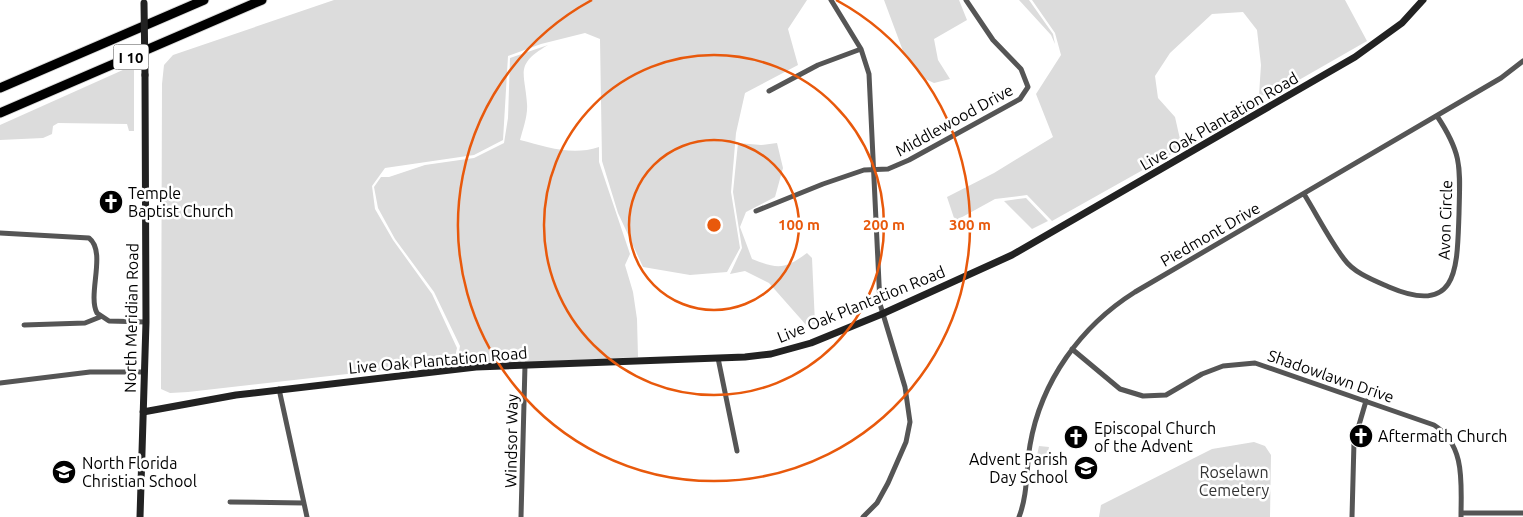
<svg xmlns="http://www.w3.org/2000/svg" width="1523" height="517" font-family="Ubuntu,sans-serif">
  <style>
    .green { fill: #dcdcdc }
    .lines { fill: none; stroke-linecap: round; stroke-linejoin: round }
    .highway-casing { stroke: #dbdbdb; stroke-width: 11 }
    .street { stroke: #555; stroke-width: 5 }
    .secondary { stroke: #222; stroke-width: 7 }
    .highway { stroke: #000; stroke-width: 9 }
    .secondary-bridge { stroke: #222; stroke-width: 7 }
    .ring { fill: none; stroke: #e8590c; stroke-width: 2.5 }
    .labels { text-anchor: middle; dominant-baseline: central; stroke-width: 5; stroke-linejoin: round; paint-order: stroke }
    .shield { fill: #fff; stroke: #4c4c4c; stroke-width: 1 }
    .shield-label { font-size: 15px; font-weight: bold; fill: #000 }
    .street-label { font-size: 16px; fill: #000; stroke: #fff }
    .poi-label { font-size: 16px; fill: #000; stroke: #fff; text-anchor: start }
    .park-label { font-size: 16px; fill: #333; stroke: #fff }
    .centre { fill: #e8590c; stroke: #fff; stroke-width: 2.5 }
    .ring-label { font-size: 15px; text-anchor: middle; font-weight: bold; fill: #e8590c; stroke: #fff; stroke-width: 5; stroke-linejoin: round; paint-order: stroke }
  </style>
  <rect width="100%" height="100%" fill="#fff"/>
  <!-- green -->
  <path class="green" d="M 334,0 L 807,0 L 788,29 L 798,65 L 745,93 L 736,133 L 731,192 L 740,248 L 727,272 L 690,275 L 643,267 L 618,213 L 602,161 L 600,39 L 585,33 L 541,44 L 508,56 L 503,140 L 474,155 L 385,168 L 372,186 L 375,209 L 393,240 L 432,294 L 457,348 L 454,362 L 188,392 L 170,393 L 161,389 L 162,84 L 164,65 L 173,55 Z
    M 884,0 L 959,0 L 967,20 L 934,39 L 938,60 L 950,79 L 934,83 L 921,77 L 903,51 Z
    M 1019,0 L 1029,0 L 1053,34 L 1055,44 L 1051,35 Z
    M 1032,0 L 1345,0 L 1367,41 L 1271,96 L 1259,95 L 1261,65 L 1257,30 L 1243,12 L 1212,14 L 1170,53 L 1155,76 L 1158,98 L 1175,117 L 1182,148 L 1052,221 L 1027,195 L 995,199 L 955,221 L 947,197 L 994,173 L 1053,137 L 1036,94 L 1061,55 L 1055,33 Z
    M 548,45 C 514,65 525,72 527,104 C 528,115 523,129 520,140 C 547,147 572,156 599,147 L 599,162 L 630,254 L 625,265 L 633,292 L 637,319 L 638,357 L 447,366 L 457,363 L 460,346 L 434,292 L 395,239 L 378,208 L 374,187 L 381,177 L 389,177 L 425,165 L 474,158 L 504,143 L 508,118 L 510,58 Z
    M 134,65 L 134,131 L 129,131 L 127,124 L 58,123 L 53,126 L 52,134 L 43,138 L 0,140 L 0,125 Z
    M 738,143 L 761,145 L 777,143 L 783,168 L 775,197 L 746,212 L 740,227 L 752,259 C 778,269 784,270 807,253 L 812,258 L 815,324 L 807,326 L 769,283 L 745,271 L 730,274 L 742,248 L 733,192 Z
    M 1026,198 L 1048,221 L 1032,229 L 1004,201 Z
    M 1254,442 L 1265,446 L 1271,455 L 1270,517 L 1099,517 L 1101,505 L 1212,449 Z
    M 1039,446 L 1049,447 L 1046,462 L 1036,460 Z"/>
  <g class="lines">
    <!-- highway casing -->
    <g class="highway-casing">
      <path id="highway" d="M 0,88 L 204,0
        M 0,113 L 262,0"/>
    </g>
    <!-- street -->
    <path class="street" d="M 831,0 L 861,49 L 869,74 L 880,304 L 905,387 L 910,422 L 906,442 L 888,483 L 877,503 L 863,517
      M 769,91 L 818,65 L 861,49
      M 1304,194 C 1317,215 1329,239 1344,259 C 1354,273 1373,280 1389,287 C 1459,317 1457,267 1459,214 C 1460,168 1463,155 1437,116
      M 756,211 L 823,184 L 864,170 L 888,169 L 909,160 L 1020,99 L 1028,87 L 1021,69 L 993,40 L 966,0
      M 0,233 L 89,238 C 107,252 87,294 97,313 L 109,321 L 146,322
      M 24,325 L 85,323 L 100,317
      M 1072,349 L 1120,389 L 1143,396 L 1166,395 L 1202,374 L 1223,366 L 1255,363 L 1434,425 C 1466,445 1461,484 1461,517
      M 718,358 L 737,451
      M 0,383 L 90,372 L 144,372
      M 279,389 L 307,517
      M 230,502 L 304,503
      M 1461,513 L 1523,513
      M 521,517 L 525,365
      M 1019,517 C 1028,494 1026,469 1030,445 C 1041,381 1081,326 1135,292 L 1501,78 L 1523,61
      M 1352,517 L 1354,442 L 1366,401"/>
    <!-- secondary -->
    <path class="secondary" d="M 143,412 L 236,395 L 476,367 L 745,357 L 771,354 L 811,343 L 882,314 L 1012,255 L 1355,57 L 1402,23 L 1423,0
      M 140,517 L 146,322 L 145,75"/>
    <!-- highway -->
    <use href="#highway" class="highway"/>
    <!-- secondary-bridge -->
    <path class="secondary-bridge" d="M 144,3 L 145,75"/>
  </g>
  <!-- distance rings -->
  <g class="ring">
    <circle cx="714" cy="225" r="85"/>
    <circle cx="714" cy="225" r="170"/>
    <path d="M836 0A256 256 0 1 1 592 0"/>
  </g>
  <!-- icons -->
  <defs>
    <g id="church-disc" transform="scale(1.25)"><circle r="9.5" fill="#000" stroke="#fff"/><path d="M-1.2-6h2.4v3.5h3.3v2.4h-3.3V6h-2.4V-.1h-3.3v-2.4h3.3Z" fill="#fff"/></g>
    <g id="school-disc" transform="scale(1.25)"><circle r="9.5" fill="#000" stroke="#fff"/><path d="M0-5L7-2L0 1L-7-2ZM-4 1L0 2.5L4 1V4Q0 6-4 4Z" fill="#fff"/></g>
  </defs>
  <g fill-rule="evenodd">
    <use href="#church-disc" x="111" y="202"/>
    <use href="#church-disc" x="1361" y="436"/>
    <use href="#church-disc" x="1076" y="437"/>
    <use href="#school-disc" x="1086" y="468"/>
    <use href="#school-disc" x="64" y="472"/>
  </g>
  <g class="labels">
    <!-- shield labels -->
    <rect class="shield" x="113.5" y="44.5" width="35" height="25" rx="4"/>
    <g class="shield-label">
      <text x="131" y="57">I 10</text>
    </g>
    <!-- street labels -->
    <g class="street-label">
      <text transform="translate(954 120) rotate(-29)">Middlewood Drive</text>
      <text transform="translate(1219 121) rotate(-30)">Live Oak Plantation Road</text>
      <text transform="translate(1445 220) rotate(-88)">Avon Circle</text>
      <text transform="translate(1210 234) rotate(-30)">Piedmont Drive</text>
      <text transform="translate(861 304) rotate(-22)">Live Oak Plantation Road</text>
      <text transform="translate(131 318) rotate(-89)">North Meridian Road</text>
      <text transform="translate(438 360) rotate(-5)">Live Oak Plantation Road</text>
      <text transform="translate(1331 376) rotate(19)">Shadowlawn Drive</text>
      <text transform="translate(511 441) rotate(-89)">Windsor Way</text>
    </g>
    <!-- poi labels -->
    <g class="poi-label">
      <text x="128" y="193">Temple<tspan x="128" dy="18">Baptist Church</tspan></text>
      <text x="1094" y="428">Episcopal Church<tspan x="1094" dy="18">of the Advent</tspan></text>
      <text x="1378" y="436">Aftermath Church</text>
      <text x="1068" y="459" text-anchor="end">Advent Parish<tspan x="1068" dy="18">Day School</tspan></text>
      <text x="82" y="463">North Florida<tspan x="82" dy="18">Christian School</tspan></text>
    </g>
    <!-- park labels -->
    <g class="park-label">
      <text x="1234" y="472">Roselawn<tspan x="1234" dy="18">Cemetery</tspan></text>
    </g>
  </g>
  <circle cx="714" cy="225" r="8" class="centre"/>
  <g class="ring-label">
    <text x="799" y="230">100 m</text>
    <text x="884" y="230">200 m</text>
    <text x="970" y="230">300 m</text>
  </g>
</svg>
